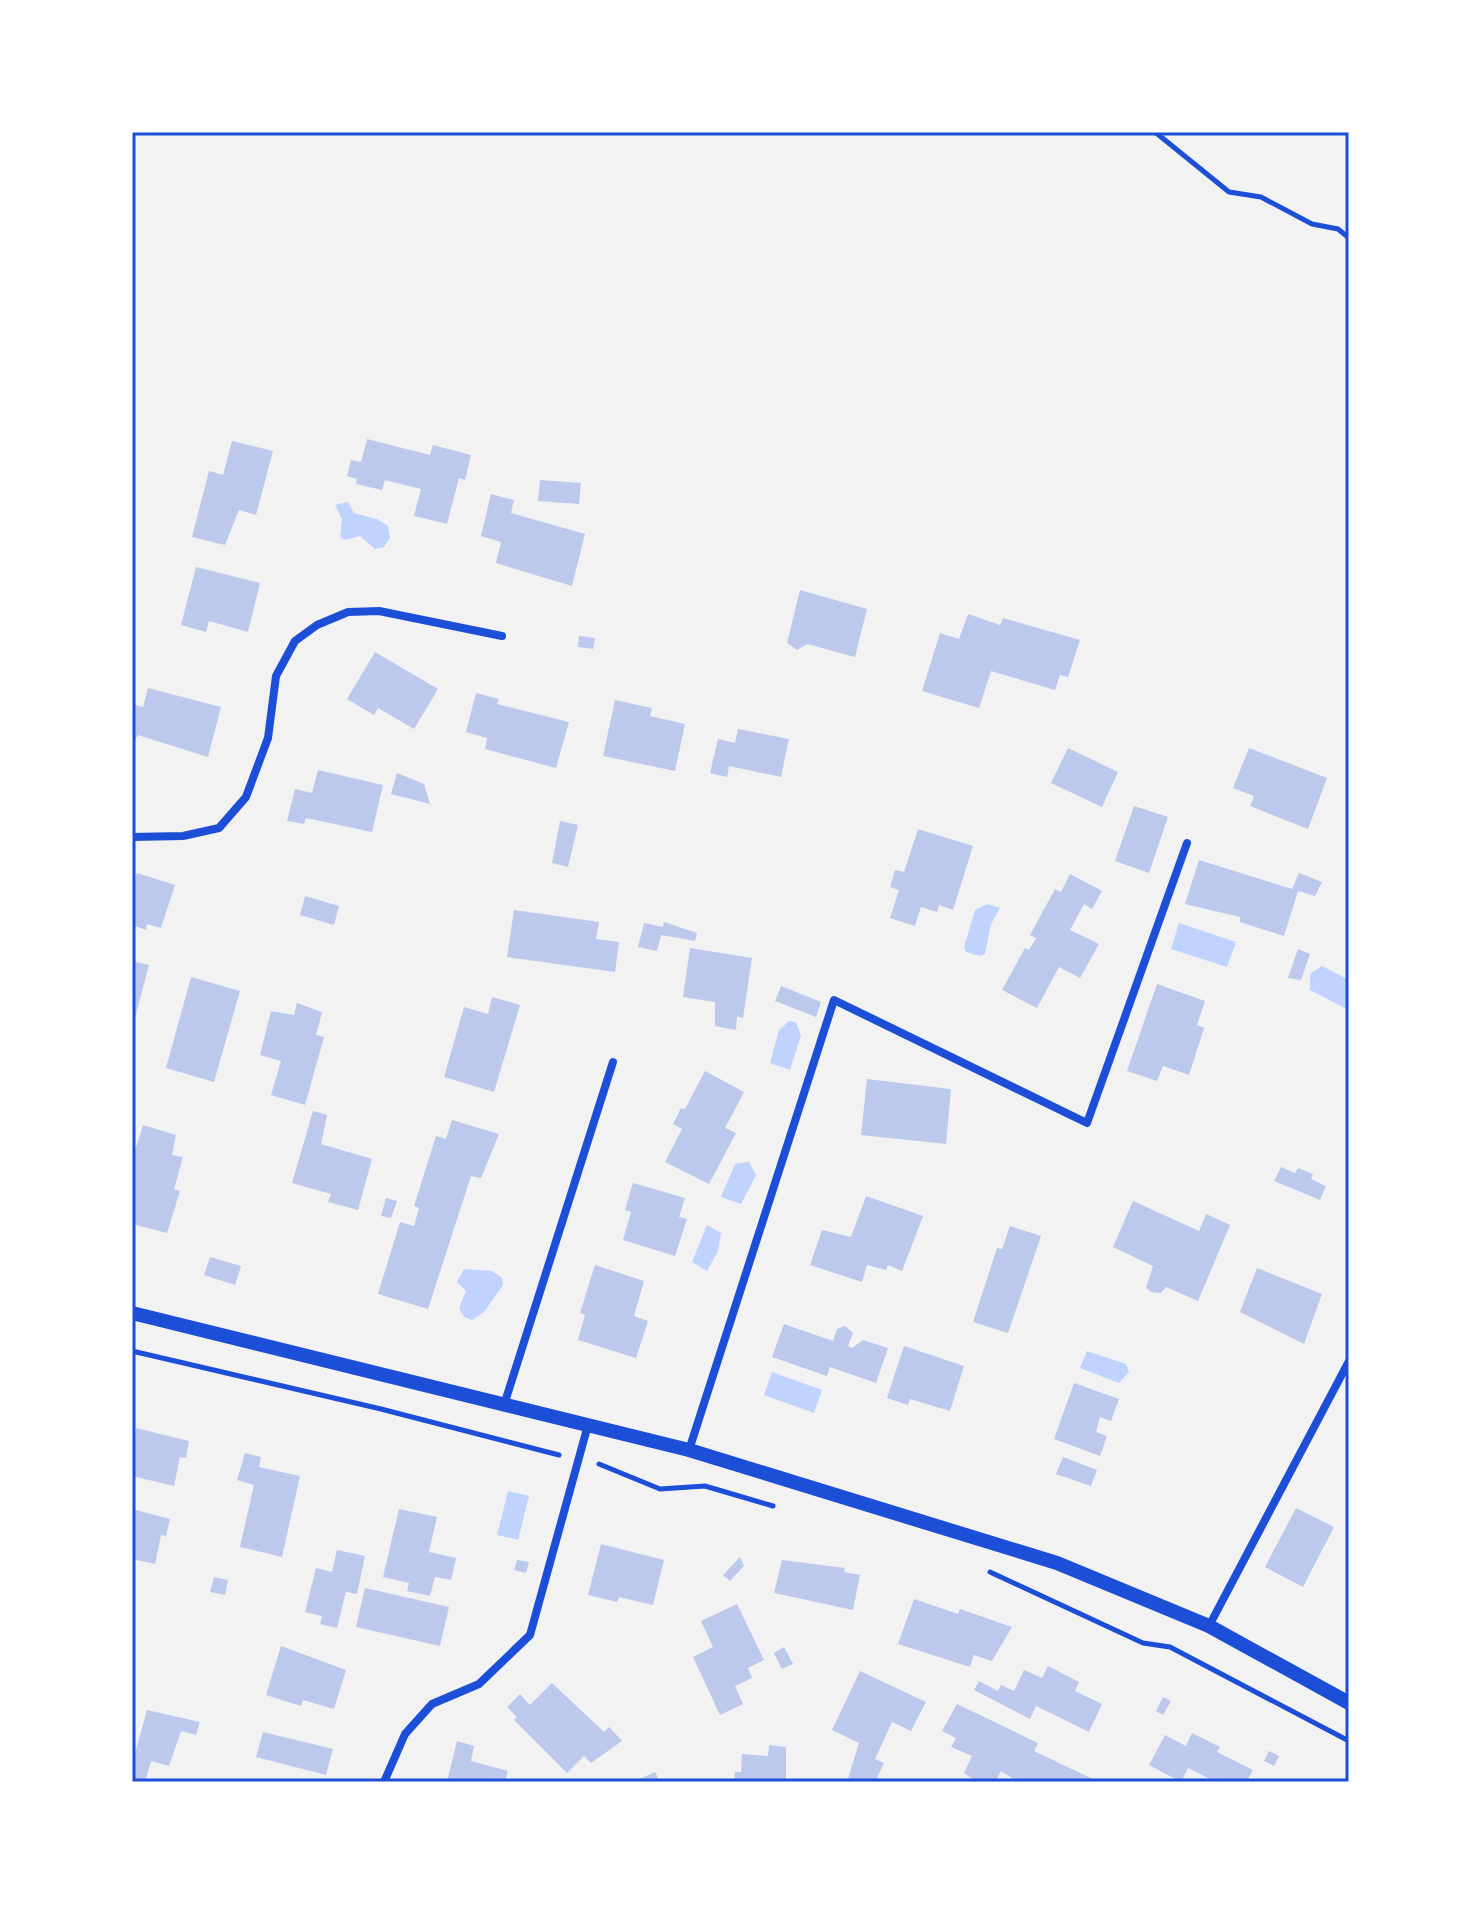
<svg xmlns="http://www.w3.org/2000/svg" width="1481" height="1914" font-family="Mulish,sans-serif">
  <style>
    .water { fill: #bfd3fe }
    .building { fill: #bdc9ec }
    .lines { fill: none; stroke-linecap: round; stroke-linejoin: round }
    .path { stroke: #1d4ed8; stroke-width: 5 }
    .minor { stroke: #1d4ed8; stroke-width: 8 }
    .tertiary { stroke: #1d4ed8; stroke-width: 14 }
    .neatline { fill: none; stroke: #1d4ed8; stroke-width: 3 }
  </style>
  <rect width="100%" height="100%" fill="#f2f2f2"/>
  <!-- water -->
  <path class="water" d="M 348,502 L 354,513 L 377,519 L 388,526 L 390,538 L 384,547 L 375,549 L 360,536 L 345,540 L 340,537 L 342,519 L 335,505 Z
    M 987,904 L 1000,908 L 991,924 L 985,954 L 980,956 L 966,952 L 964,947 L 975,910 Z
    M 1179,923 L 1236,942 L 1227,967 L 1171,949 Z
    M 1322,966 L 1349,980 L 1349,1010 L 1310,990 L 1310,974 Z
    M 789,1021 L 796,1022 L 801,1035 L 790,1070 L 770,1063 L 779,1030 Z
    M 749,1162 L 756,1175 L 741,1204 L 721,1197 L 735,1164 Z
    M 707,1225 L 721,1233 L 718,1251 L 707,1271 L 692,1262 Z
    M 464,1269 L 492,1271 L 502,1278 L 503,1285 L 484,1312 L 472,1320 L 464,1317 L 459,1308 L 466,1291 L 457,1282 Z
    M 1087,1351 L 1126,1364 L 1129,1372 L 1119,1383 L 1080,1368 Z
    M 772,1372 L 822,1390 L 814,1413 L 764,1395 Z
    M 508,1491 L 529,1496 L 518,1540 L 497,1535 Z"/>
  <!-- building -->
  <path class="building" d="M 367,439 L 430,455 L 433,445 L 471,455 L 465,480 L 459,478 L 447,524 L 414,516 L 421,489 L 385,480 L 382,490 L 356,484 L 357,479 L 347,476 L 351,460 L 361,462 Z
    M 232,441 L 273,451 L 256,515 L 239,510 L 225,545 L 192,537 L 209,471 L 223,475 Z
    M 540,480 L 581,483 L 579,504 L 538,501 Z
    M 491,494 L 514,500 L 511,513 L 585,534 L 572,586 L 496,563 L 501,542 L 481,536 Z
    M 196,567 L 260,583 L 248,632 L 209,621 L 206,632 L 181,625 Z
    M 800,590 L 867,609 L 855,657 L 807,644 L 797,650 L 787,643 Z
    M 968,614 L 1000,625 L 1003,618 L 1080,640 L 1068,677 L 1060,675 L 1055,690 L 991,671 L 979,708 L 922,691 L 940,633 L 959,639 Z
    M 579,636 L 595,638 L 593,649 L 578,647 Z
    M 375,652 L 438,689 L 414,729 L 378,708 L 374,715 L 347,699 Z
    M 148,688 L 221,707 L 208,757 L 138,735 L 132,746 L 132,704 L 143,707 Z
    M 476,693 L 499,699 L 497,704 L 569,722 L 556,768 L 485,749 L 487,738 L 466,732 Z
    M 615,700 L 652,708 L 650,716 L 685,724 L 675,771 L 603,756 Z
    M 738,729 L 789,739 L 781,777 L 729,766 L 727,777 L 710,773 L 718,739 L 735,743 Z
    M 1068,748 L 1118,772 L 1102,807 L 1051,783 Z
    M 1249,748 L 1327,778 L 1308,829 L 1250,806 L 1254,796 L 1233,788 Z
    M 318,770 L 383,785 L 372,832 L 306,818 L 304,824 L 287,821 L 295,789 L 312,793 Z
    M 397,773 L 424,784 L 430,804 L 391,794 Z
    M 1134,806 L 1168,817 L 1149,873 L 1115,861 Z
    M 560,821 L 578,825 L 568,867 L 552,863 Z
    M 918,829 L 973,846 L 953,910 L 939,905 L 937,912 L 921,907 L 915,926 L 890,918 L 899,890 L 890,887 L 895,870 L 904,872 Z
    M 1199,860 L 1292,889 L 1299,873 L 1322,882 L 1315,896 L 1298,891 L 1284,936 L 1240,922 L 1240,917 L 1185,904 Z
    M 137,873 L 175,885 L 161,928 L 147,924 L 146,930 L 132,925 L 132,890 Z
    M 1070,874 L 1102,891 L 1092,909 L 1084,904 L 1070,930 L 1099,944 L 1080,978 L 1059,967 L 1037,1008 L 1002,990 L 1025,948 L 1029,950 L 1036,938 L 1030,935 L 1055,889 L 1061,892 Z
    M 305,896 L 339,906 L 334,925 L 300,915 Z
    M 514,910 L 599,922 L 596,939 L 619,942 L 615,972 L 507,957 Z
    M 664,922 L 697,933 L 695,941 L 661,935 L 657,951 L 638,947 L 644,923 L 663,927 Z
    M 690,948 L 752,958 L 743,1018 L 737,1016 L 736,1030 L 715,1026 L 715,1002 L 683,997 Z
    M 1298,949 L 1310,954 L 1301,980 L 1288,978 Z
    M 132,961 L 149,965 L 133,1025 L 132,1025 Z
    M 191,977 L 240,991 L 214,1082 L 166,1068 Z
    M 1157,984 L 1205,1001 L 1197,1025 L 1204,1028 L 1189,1075 L 1163,1066 L 1157,1081 L 1127,1071 Z
    M 781,986 L 821,1002 L 816,1017 L 775,1001 Z
    M 492,997 L 520,1005 L 494,1092 L 444,1077 L 464,1007 L 488,1014 Z
    M 297,1003 L 322,1012 L 316,1035 L 324,1037 L 305,1105 L 271,1095 L 281,1061 L 260,1055 L 271,1011 L 294,1015 Z
    M 705,1071 L 744,1092 L 725,1128 L 736,1133 L 709,1184 L 665,1162 L 682,1129 L 673,1124 L 681,1108 L 685,1109 Z
    M 867,1079 L 951,1089 L 946,1144 L 861,1135 Z
    M 313,1111 L 327,1115 L 321,1144 L 372,1159 L 358,1210 L 328,1202 L 331,1194 L 292,1183 Z
    M 452,1120 L 499,1134 L 481,1178 L 471,1176 L 428,1309 L 378,1294 L 400,1222 L 414,1226 L 419,1208 L 414,1206 L 436,1136 L 446,1139 Z
    M 143,1125 L 176,1135 L 172,1155 L 183,1157 L 174,1189 L 180,1191 L 167,1233 L 132,1224 L 132,1161 Z
    M 1281,1167 L 1295,1173 L 1298,1168 L 1313,1174 L 1311,1179 L 1326,1186 L 1320,1200 L 1274,1181 Z
    M 633,1183 L 685,1198 L 679,1217 L 687,1219 L 675,1256 L 623,1240 L 631,1212 L 625,1210 Z
    M 866,1196 L 923,1216 L 902,1271 L 888,1265 L 886,1270 L 867,1265 L 862,1282 L 810,1265 L 822,1230 L 851,1237 Z
    M 386,1198 L 397,1201 L 391,1218 L 381,1216 Z
    M 1133,1201 L 1199,1231 L 1206,1214 L 1230,1225 L 1198,1301 L 1166,1287 L 1161,1293 L 1151,1292 L 1146,1288 L 1153,1266 L 1113,1247 Z
    M 1010,1226 L 1041,1236 L 1008,1333 L 973,1322 L 997,1248 L 1002,1249 Z
    M 210,1257 L 241,1266 L 235,1285 L 204,1275 Z
    M 595,1265 L 644,1281 L 634,1316 L 648,1321 L 636,1358 L 578,1340 L 585,1315 L 580,1313 Z
    M 1257,1268 L 1322,1294 L 1304,1344 L 1240,1312 Z
    M 784,1324 L 833,1341 L 837,1329 L 845,1326 L 853,1333 L 848,1346 L 852,1348 L 863,1340 L 888,1348 L 876,1383 L 830,1367 L 827,1376 L 772,1357 Z
    M 904,1346 L 964,1366 L 950,1411 L 910,1399 L 908,1405 L 887,1398 Z
    M 1074,1383 L 1119,1399 L 1111,1421 L 1100,1417 L 1096,1432 L 1107,1436 L 1100,1456 L 1054,1439 Z
    M 136,1428 L 189,1441 L 186,1458 L 180,1457 L 174,1486 L 132,1476 Z
    M 245,1453 L 261,1457 L 259,1467 L 300,1476 L 282,1557 L 240,1547 L 254,1485 L 237,1480 Z
    M 1063,1457 L 1097,1470 L 1091,1486 L 1056,1474 Z
    M 1296,1508 L 1334,1527 L 1303,1587 L 1265,1567 Z
    M 132,1509 L 170,1519 L 166,1536 L 161,1535 L 155,1564 L 132,1559 Z
    M 399,1509 L 437,1517 L 429,1552 L 456,1558 L 451,1580 L 435,1577 L 430,1596 L 407,1591 L 409,1583 L 383,1577 Z
    M 601,1544 L 664,1560 L 653,1605 L 619,1597 L 617,1602 L 588,1595 Z
    M 337,1550 L 365,1556 L 357,1594 L 346,1592 L 337,1628 L 320,1624 L 322,1616 L 305,1612 L 316,1568 L 332,1572 Z
    M 740,1557 L 744,1566 L 730,1581 L 723,1575 Z
    M 517,1560 L 529,1562 L 526,1573 L 514,1570 Z
    M 782,1560 L 845,1568 L 844,1572 L 860,1575 L 853,1610 L 774,1593 Z
    M 214,1577 L 228,1580 L 225,1595 L 210,1592 Z
    M 365,1588 L 449,1607 L 440,1646 L 356,1627 Z
    M 914,1599 L 958,1614 L 960,1609 L 1012,1627 L 992,1661 L 974,1655 L 970,1667 L 898,1644 Z
    M 737,1604 L 764,1660 L 748,1668 L 752,1678 L 735,1686 L 743,1704 L 720,1715 L 693,1657 L 713,1647 L 701,1621 Z
    M 281,1646 L 346,1670 L 334,1709 L 303,1700 L 301,1706 L 266,1695 Z
    M 784,1647 L 793,1664 L 782,1669 L 774,1653 Z
    M 1048,1666 L 1079,1682 L 1075,1691 L 1102,1704 L 1089,1732 L 1036,1706 L 1030,1719 L 974,1690 L 979,1681 L 998,1691 L 1001,1685 L 1014,1691 L 1024,1670 L 1042,1678 Z
    M 860,1671 L 926,1702 L 911,1731 L 892,1722 L 875,1759 L 884,1763 L 877,1778 L 886,1782 L 847,1782 L 859,1743 L 832,1730 Z
    M 552,1683 L 604,1732 L 609,1727 L 622,1741 L 591,1763 L 584,1756 L 567,1773 L 514,1720 L 517,1717 L 507,1707 L 520,1694 L 530,1705 Z
    M 1163,1697 L 1171,1701 L 1163,1715 L 1156,1711 Z
    M 957,1704 L 1038,1743 L 1034,1751 L 1099,1782 L 1018,1782 L 1001,1771 L 995,1782 L 977,1782 L 964,1773 L 972,1756 L 951,1747 L 956,1738 L 942,1731 Z
    M 147,1710 L 200,1722 L 196,1735 L 181,1731 L 169,1766 L 151,1761 L 145,1782 L 132,1782 L 132,1764 Z
    M 263,1732 L 333,1749 L 326,1775 L 256,1757 Z
    M 1192,1733 L 1220,1747 L 1217,1752 L 1253,1770 L 1246,1782 L 1216,1782 L 1188,1768 L 1181,1782 L 1149,1765 L 1165,1735 L 1186,1746 Z
    M 457,1741 L 474,1746 L 471,1761 L 508,1771 L 505,1782 L 447,1782 Z
    M 769,1745 L 786,1747 L 786,1782 L 734,1782 L 735,1772 L 741,1772 L 742,1754 L 768,1756 Z
    M 1269,1751 L 1279,1756 L 1274,1766 L 1264,1761 Z
    M 655,1772 L 660,1782 L 633,1782 Z"/>
  <g class="lines">
    <!-- path -->
    <path class="path" d="M 1155,132 L 1229,192 L 1261,197 L 1312,224 L 1338,229 L 1349,238
      M 132,1351 L 381,1409 L 559,1455
      M 599,1464 L 660,1489 L 705,1486 L 773,1506
      M 990,1572 L 1143,1643 L 1170,1647 L 1349,1741"/>
    <!-- minor -->
    <path class="minor" d="M 132,837 L 183,836 L 219,828 L 246,797 L 268,738 L 276,676 L 295,641 L 317,625 L 348,612 L 379,611 L 502,636
      M 504,1405 L 613,1062
      M 689,1450 L 834,1000 L 1087,1123 L 1187,843
      M 1209,1626 L 1349,1361
      M 384,1782 L 405,1734 L 432,1704 L 479,1684 L 530,1635 L 588,1425"/>
    <!-- tertiary -->
    <path class="tertiary" d="M 132,1313 L 689,1450 L 1057,1563 L 1209,1626 L 1349,1703"/>
  </g>
  <!-- border -->
  <rect width="1481" height="1914" fill="none" stroke="#ffffff" stroke-width="268"/>
  <rect x="134" y="134" width="1213" height="1646" class="neatline"/>
</svg>
